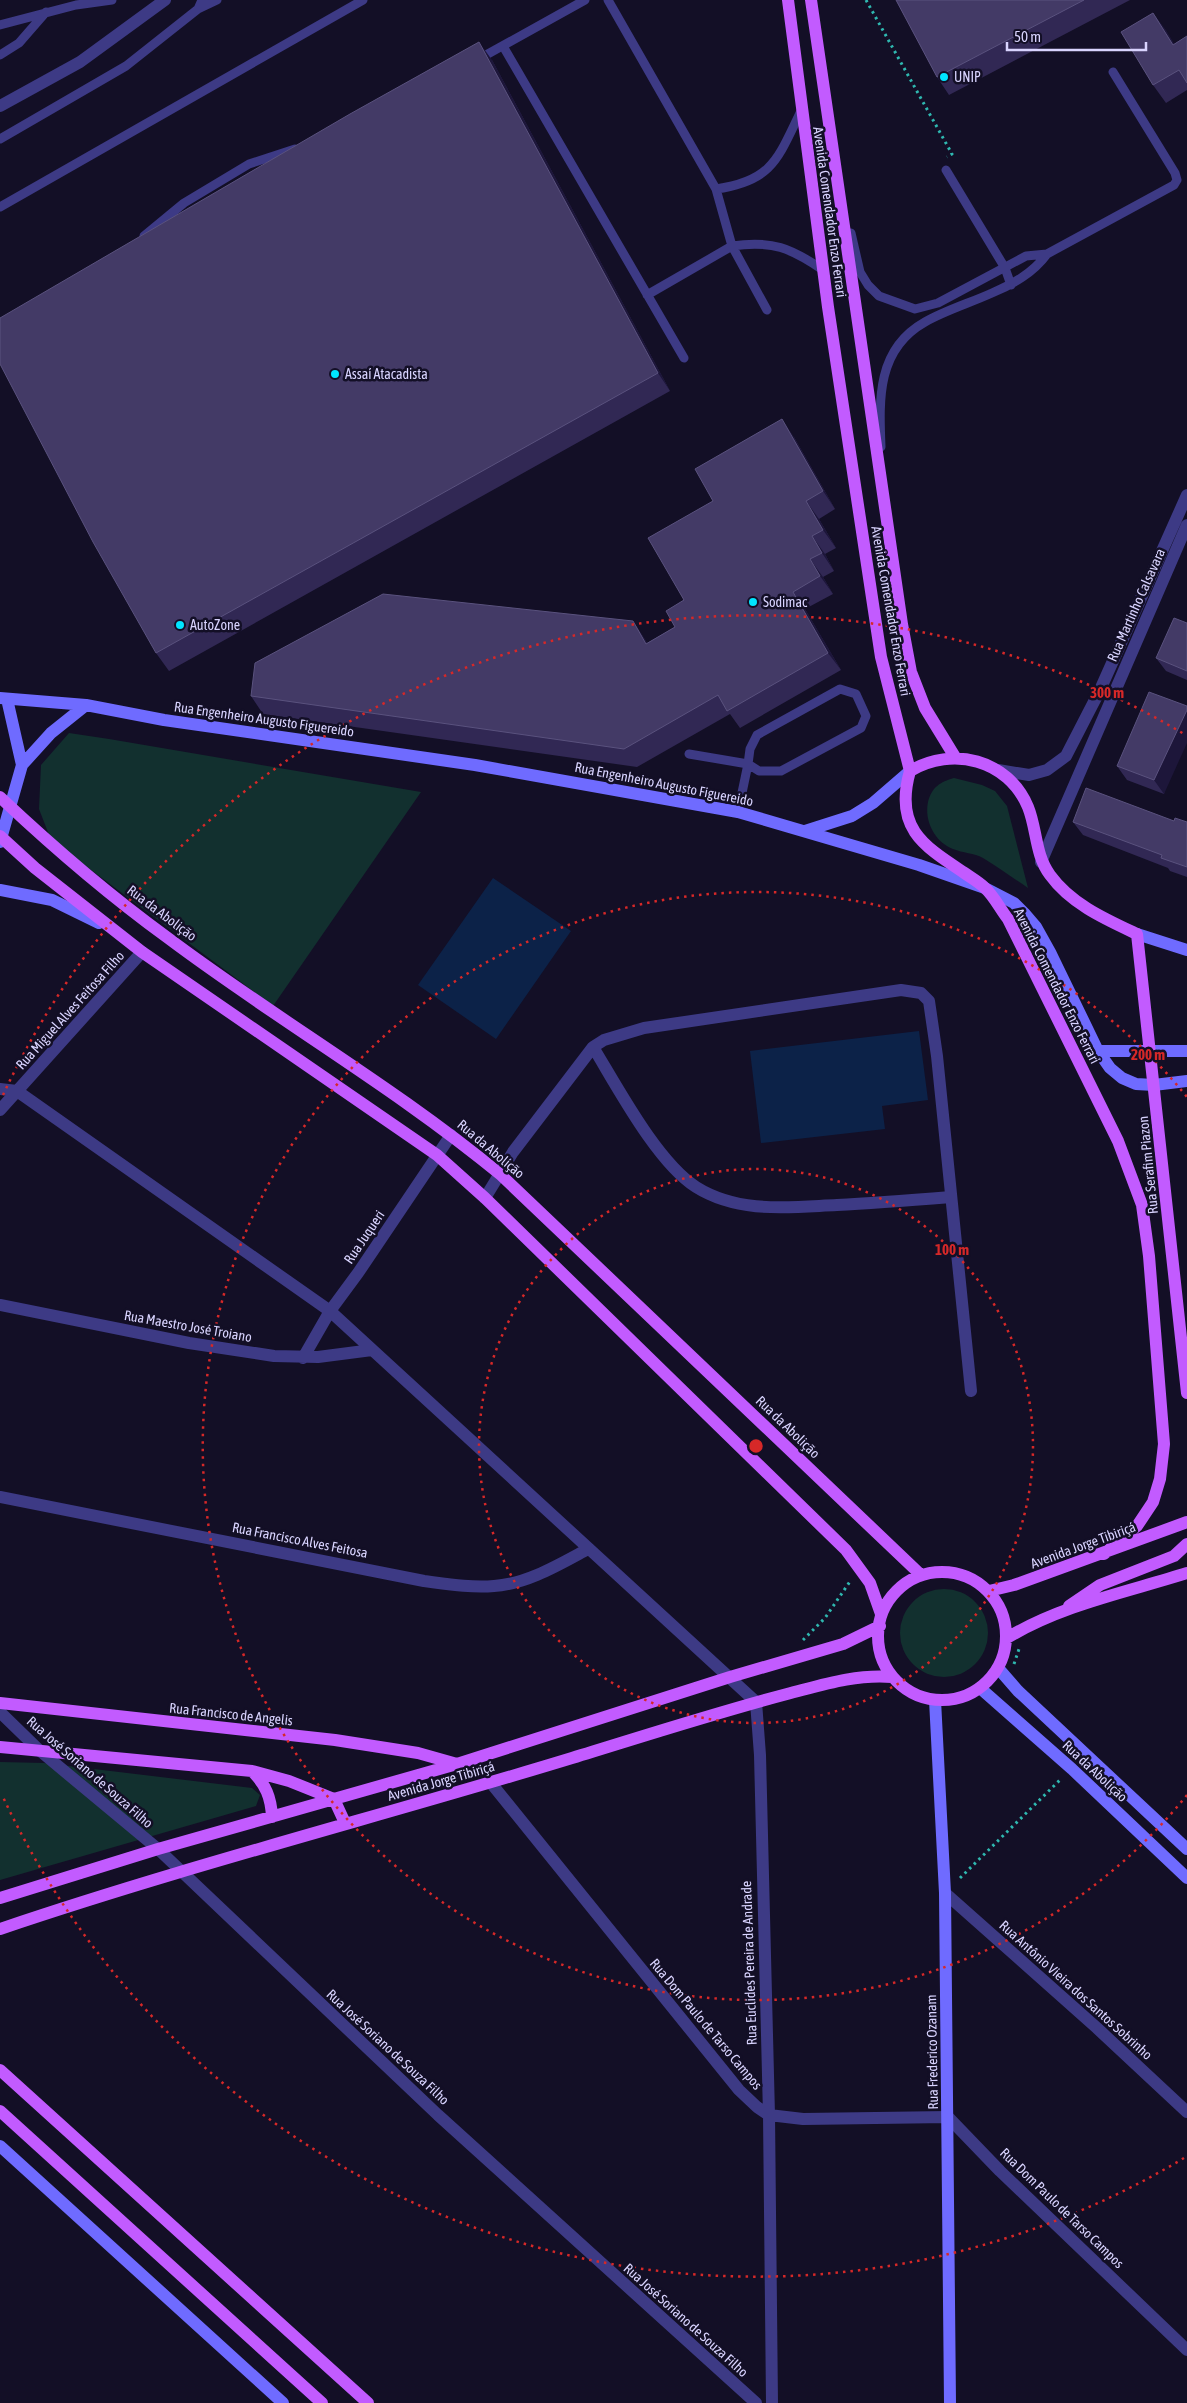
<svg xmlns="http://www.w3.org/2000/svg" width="1187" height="2403" font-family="'Asap Condensed',sans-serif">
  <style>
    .green { fill: #12302f }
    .water { fill: #0c2248 }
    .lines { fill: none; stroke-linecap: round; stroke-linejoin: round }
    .path { stroke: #2fb8b0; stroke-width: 3; stroke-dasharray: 2.5 4; stroke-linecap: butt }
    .service { stroke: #3d3a85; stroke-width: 9 }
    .minor { stroke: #3d3a85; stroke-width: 12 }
    .secondary { stroke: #6f6bff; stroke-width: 12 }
    .primary { stroke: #c25bff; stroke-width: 12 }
    .wall { fill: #312854 }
    .shaded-wall { fill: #1d163a }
    .building { fill: #433a66; stroke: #5a527e }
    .ring { fill: none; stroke: #d62828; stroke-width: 2.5; stroke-dasharray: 2.5 5 }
    .poi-dot { fill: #00e5ff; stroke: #130f26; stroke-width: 2 }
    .labels { text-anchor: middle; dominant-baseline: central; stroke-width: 5; stroke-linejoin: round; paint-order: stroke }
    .poi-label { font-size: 14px; fill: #d9d4ff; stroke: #130f26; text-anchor: start }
    .street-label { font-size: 14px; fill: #d9d4ff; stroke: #130f26 }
    .centre { fill: #d62828; stroke: #130f26; stroke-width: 2.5 }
    .ring-label { font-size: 15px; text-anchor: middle; font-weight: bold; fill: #d62828; stroke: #130f26; stroke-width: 5; stroke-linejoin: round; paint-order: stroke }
  </style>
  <rect width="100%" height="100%" fill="#130f26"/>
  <!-- green -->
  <path class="green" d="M 69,733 L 109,739 L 421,792 L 273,1006 L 51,840 L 39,809 L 41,765 Z
    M 954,778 L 982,785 L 995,791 L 1007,806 L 1028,888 C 1013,878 998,867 983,858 C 974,853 963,853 953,849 C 935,842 924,821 928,802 C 932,787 940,782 954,778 Z
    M900 1633a44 44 0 1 1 88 0a44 44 0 1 1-88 0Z
    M 0,1762 L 44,1763 L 252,1788 L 260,1795 L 256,1806 L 0,1880 Z"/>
  <!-- water -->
  <path class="water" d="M 493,878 L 571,931 L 496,1039 L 418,985 Z
    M 919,1031 L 928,1100 L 882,1106 L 885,1129 L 761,1143 L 750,1051 Z"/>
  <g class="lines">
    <!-- path -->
    <path class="path" d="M 866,0 L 952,154 L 947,157
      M 803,1640 L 825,1618 L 851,1580
      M 1014,1664 L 1019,1649
      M 960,1878 L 1062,1778"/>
    <!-- service -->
    <path class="service" d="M 608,0 L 716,189 L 732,246 L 767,310
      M 198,9 L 217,0
      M 0,25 L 76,5 L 112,0
      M 503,46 L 684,358
      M 0,55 L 19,43 L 46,12
      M 477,60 L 585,0
      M 0,139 L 126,66 L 198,9 L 202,0
      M 946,170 L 1005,268 L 1011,285
      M 716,189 C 773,181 778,158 801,111
      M 0,207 L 363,0
      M 851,233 L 860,272 L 868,285 L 879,296 L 915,309 L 938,303 L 1026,256 L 1047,254 L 1174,185 L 1177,180 L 1175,173 L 1113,72
      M 144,236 L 184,203 L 249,164 L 295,149
      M 647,295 L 732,246 C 772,240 791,248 823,270
      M 881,447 C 879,398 877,349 925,322 C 946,310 970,303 992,293 C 1013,284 1033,273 1047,254
      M 689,754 L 748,764 L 750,749 L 757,735 L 840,689 L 856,694 L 866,716 L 861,728 L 781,771 L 759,771 L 748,764 L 738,812"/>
    <!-- minor -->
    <path class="minor" d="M 0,106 L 80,62 L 165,0
      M 998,770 L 1029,775 L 1047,770 L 1066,756 L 1100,690 L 1187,495
      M 1041,862 L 1187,525
      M 593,1047 C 618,1088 657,1162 696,1187 C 739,1214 790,1207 837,1205 C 875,1203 913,1200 951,1197
      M 0,1089 L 17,1091 L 330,1311 L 756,1702 L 760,1755 L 769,2115 L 772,2403
      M 0,1110 L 142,952
      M 485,1198 L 513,1152 L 593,1047 L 604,1040 L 644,1028 L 901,990 L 921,993 L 929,1001 L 937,1056 L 971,1391
      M 0,1305 L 189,1343 L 274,1356 L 318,1357 L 372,1350
      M 303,1358 L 330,1311 L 358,1273 L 451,1135
      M 0,1497 L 424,1581 C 447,1584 471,1588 494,1586 C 527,1584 560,1564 588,1549
      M 0,1712 L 39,1750 L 158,1849 L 438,2115 L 756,2403
      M 491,1783 L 739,2090 L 757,2107 L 769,2115 L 803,2119 L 948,2117 L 1000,2171 L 1187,2350
      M 945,1893 L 1097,2028 L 1187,2112"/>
    <!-- secondary -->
    <path class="secondary" d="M 0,698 L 86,705 L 164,720 L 475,765 L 738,812 L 919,865 L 985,888 L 1014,903 L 1024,913 L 1036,927 L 1051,954 L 1098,1051 L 1110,1068 L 1122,1078 L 1136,1084 L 1154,1085 L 1187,1081
      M 22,765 L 51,733 L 86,705
      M 805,831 L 852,816 L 873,803 L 910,771
      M 0,842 L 22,765 L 7,699
      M 0,890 L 52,900 L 99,923
      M 1137,934 L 1187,950
      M 1098,1051 L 1187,1051
      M 998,1668 L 1018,1691 L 1187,1849
      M 980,1688 L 1072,1769 L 1187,1878
      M 935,1700 L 945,1893 L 950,2403
      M 0,2146 L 283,2403"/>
    <!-- primary -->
    <path class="primary" d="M 788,0 L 828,307 L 881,657 L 910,771 C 894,827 922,845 963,872 C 970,877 979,882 985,888 C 994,896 1000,909 1008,919 L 1118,1141 L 1142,1205 L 1149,1256 L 1164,1444 L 1160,1479 L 1153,1502 L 1137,1526 L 1104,1554
      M 811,0 L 902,624 L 911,672 L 925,708 L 955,757
      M 910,771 C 952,746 1008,759 1028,807 C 1037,829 1035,855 1050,875 C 1071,904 1105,919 1137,934 L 1187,1393
      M 0,797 C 53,847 109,895 168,938 C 277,1020 396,1088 501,1175 L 921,1575
      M 0,836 L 35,868 L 142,952 L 437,1155 L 485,1198 L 846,1550 L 870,1583 L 881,1614
      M878 1636a64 64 0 1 1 128 0a64 64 0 1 1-128 0Z
      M 989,1591 L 1014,1585 L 1187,1522
      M 1069,1606 L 1100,1585 L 1174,1556 L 1187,1544
      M 1007,1638 C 1061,1605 1127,1592 1187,1573
      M 0,1703 L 335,1740 L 418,1753 L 457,1764
      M 0,1747 L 252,1771 L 289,1781 L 334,1799 L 345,1823
      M 252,1771 C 266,1785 271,1797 272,1817
      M 0,1898 L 158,1849 L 457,1764 L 730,1677 L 843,1644 L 880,1626
      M 0,1929 C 189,1865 382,1816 572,1758 C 644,1736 715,1713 787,1694 C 822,1685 855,1674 892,1677
      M 0,2070 L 368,2403
      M 0,2111 L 322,2403"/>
  </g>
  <!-- wall -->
  <path class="wall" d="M 896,0 L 1130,0 L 949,95 L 937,77 Z
    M 1153,13 L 1174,44 L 1187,36 L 1187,90 L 1166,103 L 1153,85 Z
    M 492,60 L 670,391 L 169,671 L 156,653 Z
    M 794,437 L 835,509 L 819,519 L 836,548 L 825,554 L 834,571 L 823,577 L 833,594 L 805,609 L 841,670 L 740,728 L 730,714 L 637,767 L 263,714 L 251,696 L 633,621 L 647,643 L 675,627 L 713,501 Z
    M 1187,623 L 1187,680 L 1166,671 L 1156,658 Z
    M 1187,706 L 1164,794 L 1127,780 L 1117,766 Z
    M 1174,821 L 1187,822 L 1187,877 L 1170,871 L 1168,868 L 1083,835 L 1073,822 Z"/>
  <!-- shaded-wall -->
  <path class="shaded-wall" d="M 1153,13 L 1166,30 L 1185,62 L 1173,45 Z
    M 479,42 L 492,60 L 670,391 L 658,373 Z
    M 782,419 L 794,437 L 835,509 L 823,491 Z
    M 806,501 L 819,519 L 836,548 L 823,530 Z
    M 812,536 L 825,554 L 834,571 L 822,553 Z
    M 810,559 L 823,577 L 833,594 L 820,576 Z
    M 793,592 L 805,609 L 841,670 L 828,653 Z
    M 633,621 L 645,639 L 658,662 L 646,644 Z
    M 1187,710 L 1187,743 L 1164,794 L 1154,780 Z"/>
  <!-- building -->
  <path class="building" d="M 896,0 L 1084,0 L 937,77 Z
    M 1153,13 L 1173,45 L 1187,36 L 1187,83 L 1179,70 L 1153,85 L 1121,32 Z
    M 479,42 L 658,373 L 156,653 L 93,542 L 0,364 L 0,318 L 350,114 Z
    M 782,419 L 823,491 L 806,501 L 823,530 L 812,536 L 822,553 L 810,559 L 820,576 L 793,592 L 828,653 L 727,711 L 718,695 L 624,749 L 251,696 L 255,663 L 383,594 L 633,621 L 646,644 L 675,627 L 666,611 L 684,600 L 648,538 L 713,501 L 695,469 Z
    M 1174,618 L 1187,623 L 1187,671 L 1156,658 Z
    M 1149,692 L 1187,706 L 1187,710 L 1154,780 L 1117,766 Z
    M 1086,788 L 1174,821 L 1175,818 L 1187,822 L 1187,867 L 1161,858 L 1162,855 L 1073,822 Z"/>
  <!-- distance rings -->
  <g class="ring">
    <circle cx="756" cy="1446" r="277"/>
    <path d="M1187 1795A554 554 0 1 1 1187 1097"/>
    <path d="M1184 2158A831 831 0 0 1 3 1797M3 1095A831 831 0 0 1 1184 734"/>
  </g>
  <!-- markers -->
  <g class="poi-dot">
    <circle cx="944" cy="77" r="5"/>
    <circle cx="335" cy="374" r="5"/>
    <circle cx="753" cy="602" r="5"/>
    <circle cx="180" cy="625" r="5"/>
  </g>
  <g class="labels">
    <!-- poi labels -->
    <g class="poi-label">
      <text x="954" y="77">UNIP</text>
      <text x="345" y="374">Assaí Atacadista</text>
      <text x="763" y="602">Sodimac</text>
      <text x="190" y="625">AutoZone</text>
    </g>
    <!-- street labels -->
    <g class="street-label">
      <text transform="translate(830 212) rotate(82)">Avenida Comendador Enzo Ferrari</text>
      <text transform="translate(1136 605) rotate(-66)">Rua Martinho Calsavara</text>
      <text transform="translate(891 611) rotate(80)">Avenida Comendador Enzo Ferrari</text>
      <text transform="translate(264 719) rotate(8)">Rua Engenheiro Augusto Figuereido</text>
      <text transform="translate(664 784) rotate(11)">Rua Engenheiro Augusto Figuereido</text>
      <text transform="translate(162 913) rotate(37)">Rua da Abolição</text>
      <text transform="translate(1057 986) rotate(63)">Avenida Comendador Enzo Ferrari</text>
      <text transform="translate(70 1010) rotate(-48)">Rua Miguel Alves Feitosa Filho</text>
      <text transform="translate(491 1149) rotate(40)">Rua da Abolição</text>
      <text transform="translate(1148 1165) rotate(-96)">Rua Serafim Piazon</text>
      <text transform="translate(364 1237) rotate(-56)">Rua Juqueri</text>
      <text transform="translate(188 1326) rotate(10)">Rua Maestro José Troiano</text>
      <text transform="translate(788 1427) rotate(44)">Rua da Abolição</text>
      <text transform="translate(300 1540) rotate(11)">Rua Francisco Alves Feitosa</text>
      <text transform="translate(1083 1545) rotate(-20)">Avenida Jorge Tibiriçá</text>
      <text transform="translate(231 1714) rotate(6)">Rua Francisco de Angelis</text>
      <text transform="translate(1095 1771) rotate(43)">Rua da Abolição</text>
      <text transform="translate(90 1772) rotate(41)">Rua José Soriano de Souza Filho</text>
      <text transform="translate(441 1781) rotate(-16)">Avenida Jorge Tibiriçá</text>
      <text transform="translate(749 1963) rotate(-92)">Rua Euclides Pereira de Andrade</text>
      <text transform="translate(1076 1990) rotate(42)">Rua Antônio Vieira dos Santos Sobrinho</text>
      <text transform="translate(706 2024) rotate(50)">Rua Dom Paulo de Tarso Campos</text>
      <text transform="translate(388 2047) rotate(43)">Rua José Soriano de Souza Filho</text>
      <text transform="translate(932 2052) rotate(-91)">Rua Frederico Ozanam</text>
      <text transform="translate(1062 2208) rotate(44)">Rua Dom Paulo de Tarso Campos</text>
      <text transform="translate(686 2320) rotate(42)">Rua José Soriano de Souza Filho</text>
    </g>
  </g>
  <circle cx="756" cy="1446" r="8" class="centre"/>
  <g class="ring-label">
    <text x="1107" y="698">300 m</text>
    <text x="1148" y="1060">200 m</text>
    <text x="952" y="1255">100 m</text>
  </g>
  <!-- scale -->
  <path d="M1007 42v8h139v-8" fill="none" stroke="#d9d4ff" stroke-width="2.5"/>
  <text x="1014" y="42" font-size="15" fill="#d9d4ff" stroke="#130f26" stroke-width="4" paint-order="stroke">50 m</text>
</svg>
